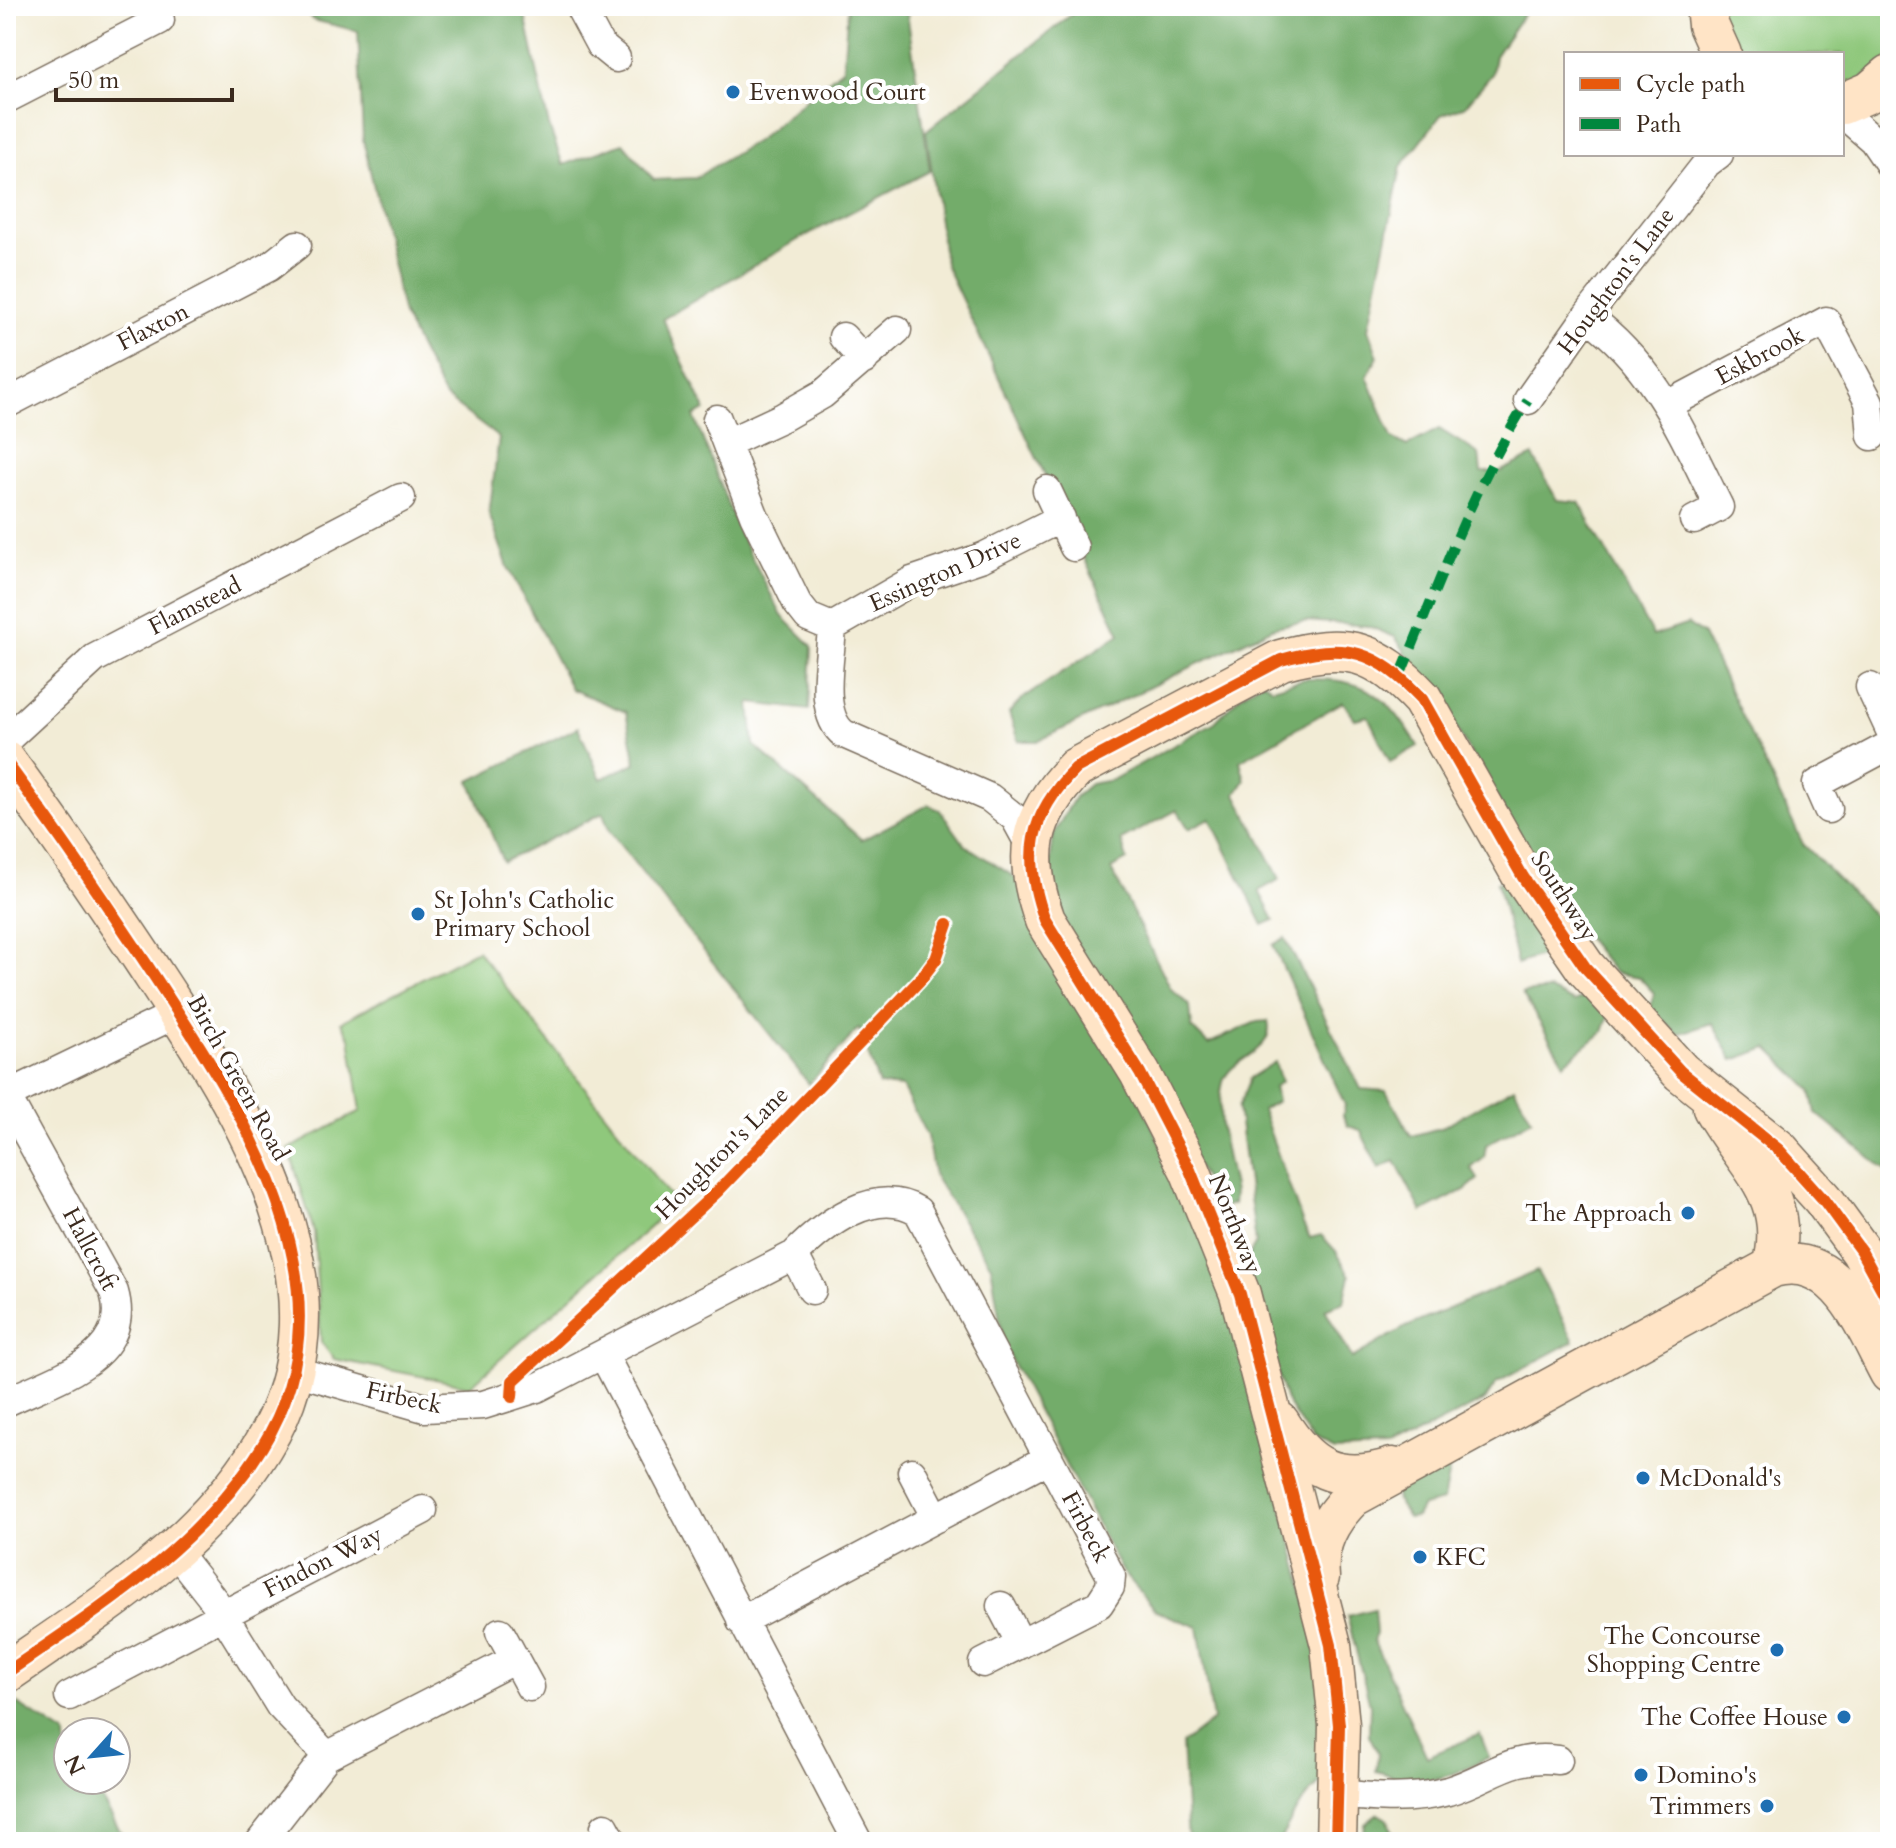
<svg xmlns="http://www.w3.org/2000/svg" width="1896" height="1848" font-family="Cardo,serif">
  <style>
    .green { fill: #8fc87b; stroke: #65794c; stroke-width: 2 }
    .forest { fill: #73ac6b; stroke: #576b44; stroke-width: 2 }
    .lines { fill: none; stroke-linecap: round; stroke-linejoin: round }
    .street-casing { stroke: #7b6e5e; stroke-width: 31 }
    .secondary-casing { stroke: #7b6e5e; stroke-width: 43 }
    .street { stroke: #fff; stroke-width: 28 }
    .secondary { stroke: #ffe4c6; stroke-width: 40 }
    .quiet { stroke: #00873e; stroke-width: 10; stroke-dasharray: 20 10; stroke-linecap: butt }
    .cycleway-casing { stroke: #fff; stroke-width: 17 }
    .cycleway { stroke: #e8590c; stroke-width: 12 }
    .poi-dot { fill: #1f6fb2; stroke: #fff; stroke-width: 3 }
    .labels { text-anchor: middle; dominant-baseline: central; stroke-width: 8; stroke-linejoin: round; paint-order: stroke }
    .poi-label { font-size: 24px; fill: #3b2a1e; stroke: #fff; text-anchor: start }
    .street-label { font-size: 24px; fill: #3b2a1e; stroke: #fff }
  </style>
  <rect width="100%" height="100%" fill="#fff"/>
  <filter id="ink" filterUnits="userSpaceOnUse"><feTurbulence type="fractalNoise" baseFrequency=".0125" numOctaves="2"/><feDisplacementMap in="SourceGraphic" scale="16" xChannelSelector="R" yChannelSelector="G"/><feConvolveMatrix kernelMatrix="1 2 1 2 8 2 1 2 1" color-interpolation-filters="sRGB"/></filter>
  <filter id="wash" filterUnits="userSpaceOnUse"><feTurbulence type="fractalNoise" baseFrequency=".006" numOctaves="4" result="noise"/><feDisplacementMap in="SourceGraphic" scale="32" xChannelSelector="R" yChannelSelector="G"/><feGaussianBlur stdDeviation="1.8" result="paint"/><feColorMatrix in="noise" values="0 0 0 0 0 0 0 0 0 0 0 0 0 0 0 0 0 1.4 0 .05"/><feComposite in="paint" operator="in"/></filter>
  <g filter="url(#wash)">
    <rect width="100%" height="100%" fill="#f2ecd6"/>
    <!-- green -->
    <path class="green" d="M 1716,6 L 1890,6 L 1890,58 L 1842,93 L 1842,54 L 1732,54 Z
      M 477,950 L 676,1204 L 470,1386 L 334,1359 L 321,1342 L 314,1232 L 289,1149 L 361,1111 L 350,1038 L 341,1022 Z"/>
    <!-- forest -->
    <path class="forest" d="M 298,6 L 523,6 L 549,126 L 563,165 L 623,143 L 654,180 L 695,178 L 759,139 L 843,68 L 848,6 L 906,6 L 930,171 L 801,238 L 663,319 L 705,410 L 694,416 L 739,533 L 782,616 L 812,646 L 809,710 L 750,703 L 754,745 L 862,840 L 928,805 L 940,810 L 965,845 L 1019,880 L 1141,1102 L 1222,1280 L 1320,1648 L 1325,1777 L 1298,1807 L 1279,1842 L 1188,1842 L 1182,1744 L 1213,1720 L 1198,1627 L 1156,1611 L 1122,1572 L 1004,1347 L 991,1265 L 934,1176 L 927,1136 L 902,1087 L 879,1085 L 859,1028 L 809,1084 L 610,832 L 603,813 L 503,862 L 470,781 L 578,727 L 601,779 L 636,763 L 626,712 L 571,689 L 508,567 L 489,514 L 499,438 L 444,396 L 403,315 L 363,139 L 358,31 L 313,20 Z
      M 1082,6 L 1529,6 L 1495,56 L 1492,74 L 1465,106 L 1441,115 L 1401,167 L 1368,329 L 1378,357 L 1367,376 L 1392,438 L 1407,446 L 1439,429 L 1479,454 L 1481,472 L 1499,472 L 1533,456 L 1557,500 L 1579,502 L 1653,636 L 1688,624 L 1703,635 L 1803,844 L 1890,932 L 1890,1174 L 1816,1113 L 1811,1090 L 1768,1048 L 1733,1060 L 1712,1023 L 1678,1034 L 1649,1008 L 1655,994 L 1639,977 L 1615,973 L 1554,899 L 1444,707 L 1395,637 L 1368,626 L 1306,621 L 1274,627 L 1038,741 L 1018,741 L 1009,713 L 1022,699 L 1120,634 L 945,264 L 926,131 Z
      M 1304,679 C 1367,678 1386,694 1418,746 L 1390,762 L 1368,716 L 1355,719 L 1343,702 L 1240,761 L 1245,780 L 1236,794 L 1280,879 L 1259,891 L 1274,920 L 1263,925 L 1210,818 L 1189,829 L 1177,810 L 1121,840 L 1127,860 L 1111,869 L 1171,989 L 1190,1006 L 1192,1028 L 1208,1044 L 1256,1022 L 1268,1021 C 1276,1053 1231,1056 1223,1082 C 1214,1117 1228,1158 1234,1193 L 1233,1204 L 1220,1208 L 1062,918 L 1049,872 L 1054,833 L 1075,797 L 1090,784 L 1112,780 L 1215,722 L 1239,697 L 1262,681 L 1273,688 Z
      M 1511,880 L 1555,951 L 1517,964 L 1497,882 Z
      M 1285,938 L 1361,1089 L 1386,1091 L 1411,1136 L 1440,1128 L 1514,1087 L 1532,1119 L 1486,1145 L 1484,1158 L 1471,1168 L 1478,1179 L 1465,1190 L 1422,1212 L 1395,1161 L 1379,1168 L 1360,1130 L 1348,1126 L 1343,1116 L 1345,1105 L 1273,945 Z
      M 1550,990 L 1574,1002 L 1587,996 L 1609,1015 L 1603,1032 L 1564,1063 L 1522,993 Z
      M 1275,1062 L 1281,1082 L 1274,1087 L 1277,1101 L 1262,1110 L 1303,1224 L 1310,1238 L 1321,1235 L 1336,1251 L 1350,1276 L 1344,1302 L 1325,1309 L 1352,1358 L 1404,1328 L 1537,1271 L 1574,1341 L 1496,1383 L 1485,1400 L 1386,1450 L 1334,1452 L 1313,1442 L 1286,1401 L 1244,1263 L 1256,1243 L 1238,1108 L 1250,1078 Z
      M 1451,1461 L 1443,1501 L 1422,1506 L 1416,1517 L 1408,1518 L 1397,1501 L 1393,1482 Z
      M 1374,1609 L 1376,1634 L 1373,1640 L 1427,1757 L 1480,1734 L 1489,1757 C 1439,1780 1431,1788 1376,1771 L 1378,1753 L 1369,1735 L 1370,1705 L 1347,1616 Z
      M 16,1703 L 66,1735 L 68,1780 L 91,1780 L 126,1842 L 6,1842 L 6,1705 Z
      M 1378,1814 L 1388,1820 L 1394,1837 L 1402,1837 L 1404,1842 L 1355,1842 L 1364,1834 L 1365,1824 Z"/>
  </g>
  <g filter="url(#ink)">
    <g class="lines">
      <!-- street casing -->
      <g class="street-casing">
        <path id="street" d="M 579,6 L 600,45 L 616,58
          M 6,99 L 160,20 L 153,6
          M 1842,113 L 1873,140 L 1890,165
          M 1587,316 C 1656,367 1682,433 1719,507 L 1694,520
          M 843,337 L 864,360
          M 1528,400 L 1587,316 L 1707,163 L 1719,154
          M 6,404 L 269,267 L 297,245
          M 1668,405 L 1826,321 L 1869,402 L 1872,436
          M 717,419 L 754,515 L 797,603 L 808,617 L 832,627 C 831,657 817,714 844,734 L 990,798 L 1015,818 L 1032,849
          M 727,443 L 783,417 L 823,394 L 897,330
          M 1047,490 L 1074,547
          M 832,627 L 912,581 L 983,557 L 1061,518
          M 1870,687 L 1890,730
          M 6,740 L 95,658 L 401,498
          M 1828,809 L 1817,784 L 1890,745
          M 6,1096 L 178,1013
          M 794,1255 C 824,1224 875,1185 918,1211 L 1111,1576 L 1110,1587 L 1099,1604 L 983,1663
          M 603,1354 L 858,1842
          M 292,1370 L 425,1408 L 483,1405 L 537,1388 L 794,1255 L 812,1290
          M 6,1402 C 54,1379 133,1358 114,1292 L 6,1096
          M 912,1472 L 936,1518
          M 175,1551 L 216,1603 L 280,1706 L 327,1756 L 260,1842
          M 1001,1606 L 1021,1644
          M 741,1621 L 1049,1458
          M 500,1632 L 530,1687
          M 69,1696 L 423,1510
          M 327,1756 L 515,1659
          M 1338,1794 C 1375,1798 1411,1801 1448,1791 C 1491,1778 1509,1754 1558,1760
          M 605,1827 L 613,1842"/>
      </g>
      <!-- secondary casing -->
      <g class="secondary-casing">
        <path id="secondary" d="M 1706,6 L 1708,25 L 1721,54
          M 1842,104 L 1870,92 L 1890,75
          M 6,762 C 55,828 101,896 147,965 C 235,1099 363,1285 262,1447 C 201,1546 99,1609 6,1673
          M 1713,1108 C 1746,1166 1792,1195 1773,1267
          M 1279,1422 C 1308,1469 1337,1485 1392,1468
          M 1319,1577 C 1316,1544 1329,1520 1352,1497 L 1773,1267 C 1838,1250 1865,1327 1890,1373
          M 1336,1842 L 1339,1725 L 1331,1645 L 1240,1294 L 1190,1170 L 1140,1073 L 1045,920 C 1022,857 1028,816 1076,768 L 1281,660 C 1346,641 1376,650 1422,699 L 1523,877 L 1585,967 L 1681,1072 L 1779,1150 L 1823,1199 L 1861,1251 L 1890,1304"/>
      </g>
      <!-- street -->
      <use href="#street" class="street"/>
      <!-- secondary -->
      <use href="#secondary" class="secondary"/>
      <!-- quiet -->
      <path class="quiet" d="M 1400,676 C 1441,579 1471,491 1528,400"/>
      <!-- cycleway casing -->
      <g class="cycleway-casing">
        <path id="cycleway" d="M 6,762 C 55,828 101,896 147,965 C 235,1099 363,1285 262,1447 C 201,1546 99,1609 6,1673
          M 512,1397 L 513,1381 L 718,1191 L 920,980 L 936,959 L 948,924
          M 1336,1842 L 1339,1725 L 1331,1645 L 1240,1294 L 1190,1170 L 1140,1073 L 1045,920 C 1022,857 1028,816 1076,768 L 1281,660 C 1346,641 1376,650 1422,699 L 1523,877 L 1585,967 L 1681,1072 L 1779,1150 L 1823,1199 L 1861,1251 L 1890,1304"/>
      </g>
      <!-- cycleway -->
      <use href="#cycleway" class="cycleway"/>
    </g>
  </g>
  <!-- markers -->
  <g class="poi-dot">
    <circle cx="733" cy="92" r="8"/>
    <circle cx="418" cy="914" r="8"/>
    <circle cx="1688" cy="1213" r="8"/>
    <circle cx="1643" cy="1478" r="8"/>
    <circle cx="1420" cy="1557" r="8"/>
    <circle cx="1777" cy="1650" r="8"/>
    <circle cx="1844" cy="1717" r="8"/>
    <circle cx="1641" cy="1775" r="8"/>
    <circle cx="1767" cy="1806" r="8"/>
  </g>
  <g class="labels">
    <!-- poi labels -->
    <g class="poi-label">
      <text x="749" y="92">Evenwood Court</text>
      <text x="434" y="900">St John's Catholic<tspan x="434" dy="28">Primary School</tspan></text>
      <text x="1672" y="1213" text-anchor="end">The Approach</text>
      <text x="1659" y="1478">McDonald's</text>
      <text x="1436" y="1557">KFC</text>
      <text x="1761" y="1636" text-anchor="end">The Concourse<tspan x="1761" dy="28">Shopping Centre</tspan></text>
      <text x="1828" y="1717" text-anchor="end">The Coffee House</text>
      <text x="1657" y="1775">Domino's</text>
      <text x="1751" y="1806" text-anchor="end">Trimmers</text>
    </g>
    <!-- street labels -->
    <g class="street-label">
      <text transform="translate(1616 281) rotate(-53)">Houghton's Lane</text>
      <text transform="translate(153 327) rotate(-27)">Flaxton</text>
      <text transform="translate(1760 356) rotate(-28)">Eskbrook</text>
      <text transform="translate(945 572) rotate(-24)">Essington Drive</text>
      <text transform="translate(195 606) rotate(-27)">Flamstead</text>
      <text transform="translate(1564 896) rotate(57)">Southway</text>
      <text transform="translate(238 1078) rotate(61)">Birch Green Road</text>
      <text transform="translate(722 1153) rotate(-45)">Houghton's Lane</text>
      <text transform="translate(1235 1224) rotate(68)">Northway</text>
      <text transform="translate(90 1249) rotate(62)">Hallcroft</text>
      <text transform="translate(404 1398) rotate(12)">Firbeck</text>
      <text transform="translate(1086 1527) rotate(62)">Firbeck</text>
      <text transform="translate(323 1562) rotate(-27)">Findon Way</text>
    </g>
  </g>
  <!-- margin -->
  <rect width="1896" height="1848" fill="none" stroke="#fff" stroke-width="32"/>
  <!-- legend -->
  <rect x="1564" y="52" width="280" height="104" fill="#ffffff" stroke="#b1aaa5" stroke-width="2"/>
  <rect x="1580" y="78" width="40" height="12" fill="#e8590c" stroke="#b1aaa5" stroke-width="2"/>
  <text x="1636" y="92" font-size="24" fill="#3b2a1e">Cycle path</text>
  <rect x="1580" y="118" width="40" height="12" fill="#00873e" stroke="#b1aaa5" stroke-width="2"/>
  <text x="1636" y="132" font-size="24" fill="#3b2a1e">Path</text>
  <!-- north arrow -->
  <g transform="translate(92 1756) rotate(243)"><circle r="38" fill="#ffffff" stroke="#b1aaa5" stroke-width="2"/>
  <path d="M0-6L14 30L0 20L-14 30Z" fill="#1f6fb2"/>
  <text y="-12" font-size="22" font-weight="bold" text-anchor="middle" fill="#3b2a1e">N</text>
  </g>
  <!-- scale -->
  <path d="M56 88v12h176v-12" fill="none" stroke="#3b2a1e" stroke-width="4"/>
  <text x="68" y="88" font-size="24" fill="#3b2a1e" stroke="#ffffff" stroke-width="6" paint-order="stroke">50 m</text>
</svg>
